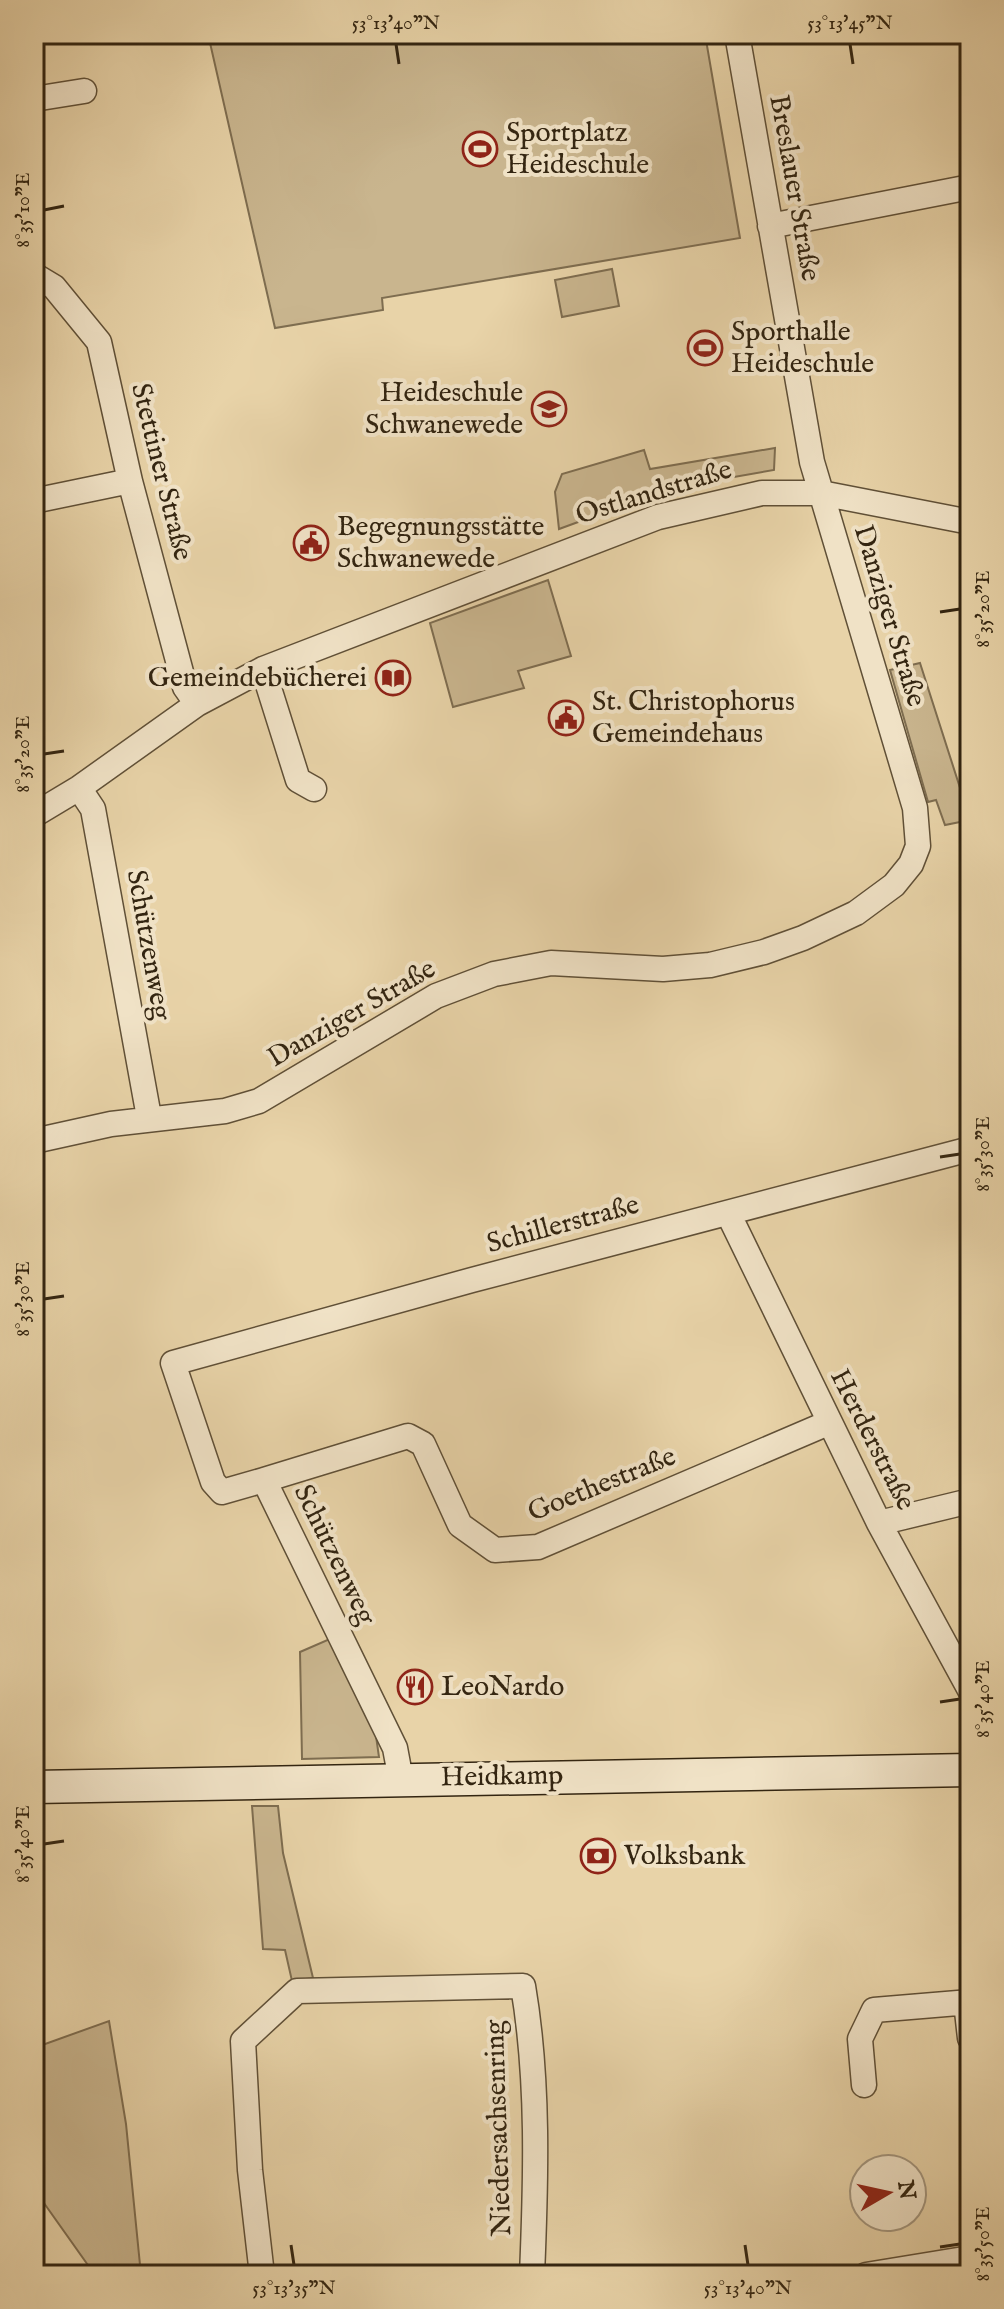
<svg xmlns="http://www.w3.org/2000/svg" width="1004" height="2309" font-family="'IM FELL English',serif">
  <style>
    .green { fill: #c9b58e; stroke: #7e6d50; stroke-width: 2 }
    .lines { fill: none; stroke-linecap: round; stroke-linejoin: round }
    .street-casing { stroke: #605037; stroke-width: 27 }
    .secondary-casing { stroke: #332511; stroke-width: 35 }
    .street { stroke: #f0e2c6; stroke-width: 24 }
    .secondary { stroke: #f0e2c6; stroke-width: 32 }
    .ticks { fill: none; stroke: #332511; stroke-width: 3 }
    .labels { text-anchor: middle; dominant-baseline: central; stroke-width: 8; stroke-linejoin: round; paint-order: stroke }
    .poi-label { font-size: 28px; fill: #332511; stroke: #f0e2c6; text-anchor: start }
    .street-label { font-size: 28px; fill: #332511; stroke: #f0e2c6 }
    .neatline { fill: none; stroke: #332511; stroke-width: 3 }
    .ticks-label { font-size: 20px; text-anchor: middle; fill: #332511 }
  </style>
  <rect width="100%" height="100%" fill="#e8d3a8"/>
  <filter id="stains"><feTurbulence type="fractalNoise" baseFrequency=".0025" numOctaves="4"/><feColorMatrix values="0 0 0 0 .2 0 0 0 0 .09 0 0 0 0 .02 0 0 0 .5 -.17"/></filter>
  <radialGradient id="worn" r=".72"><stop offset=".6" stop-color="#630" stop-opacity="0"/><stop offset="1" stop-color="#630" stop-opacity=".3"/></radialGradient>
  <!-- green -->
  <path class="green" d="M 208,34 L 705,34 L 740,238 L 382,298 L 383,310 L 275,328 Z
    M 612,269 L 619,306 L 562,317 L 555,280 Z
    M 775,448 L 774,470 L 671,488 L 559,529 L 555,492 L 562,474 L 644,450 L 650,469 Z
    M 548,580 L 571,656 L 518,671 L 524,688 L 453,707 L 430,623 Z
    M 920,663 L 970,819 L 970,820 L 945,825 L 936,800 L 928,802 L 890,670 Z
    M 332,1638 L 375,1729 L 379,1757 L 302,1759 L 300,1652 Z
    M 252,1806 L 278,1806 L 283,1853 L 313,1978 L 292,1981 L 285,1950 L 263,1949 Z
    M 109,2021 L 126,2124 L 141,2275 L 95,2275 L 34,2189 L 34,2048 Z"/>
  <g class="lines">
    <!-- street casing -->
    <g class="street-casing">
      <path id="street" d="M 34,99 L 84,91
        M 770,226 L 970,187
        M 34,275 L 54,287 L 99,342 L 130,481 L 185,687 L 197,704
        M 43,499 L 130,481
        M 263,669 L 298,780 L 314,789
        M 79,788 L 93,809 L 149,1117
        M 34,815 L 79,788 L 197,704 L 263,669 L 658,517 L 762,493 L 821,493 L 970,522
        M 34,1141 L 111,1124 L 225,1111 L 259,1101 L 436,996 L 494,974 L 551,963 L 663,969 L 710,965 L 764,952 L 803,938 L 856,913 L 894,885 L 911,864 L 918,846 L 915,808 L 812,462 L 737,34
        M 728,1213 L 879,1523 L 970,1690
        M 264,1480 L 408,1436 L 423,1444 L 460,1525 L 495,1550 L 538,1547 L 828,1423
        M 879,1523 L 970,1501
        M 401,1780 L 395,1748 L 264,1480 L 222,1492 L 213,1482 L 173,1363 L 472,1280 L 970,1149
        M 966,2002 L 970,2038
        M 864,2085 L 860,2039 L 874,2010 L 970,2002
        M 262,2275 L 250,2170 L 243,2041 L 297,1991 L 523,1986 C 539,2080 536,2180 532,2275
        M 866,2275 L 970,2258"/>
    </g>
    <!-- secondary casing -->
    <g class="secondary-casing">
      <path id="secondary" d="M 34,1787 L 970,1770"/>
    </g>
    <!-- street -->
    <use href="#street" class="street"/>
    <!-- secondary -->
    <use href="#secondary" class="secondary"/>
  </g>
  <!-- ticks -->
  <path class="ticks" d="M 396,44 L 399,64M 850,44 L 853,64M 44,210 L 64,206M 940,612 L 960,609M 44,754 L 64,751M 940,1157 L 960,1154M 44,1299 L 64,1296M 940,1702 L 960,1699M 44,1844 L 64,1841M 291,2245 L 294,2265M 745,2245 L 748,2265M 940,2247 L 960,2244"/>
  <!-- icons -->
  <defs>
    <g id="stadium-ring" transform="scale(1.8)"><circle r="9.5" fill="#f0e2c6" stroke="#8f2418" stroke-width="1.5"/><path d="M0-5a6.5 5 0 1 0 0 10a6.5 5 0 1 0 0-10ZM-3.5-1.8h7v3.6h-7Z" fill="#8f2418"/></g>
    <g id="school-ring" transform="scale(1.8)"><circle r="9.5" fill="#f0e2c6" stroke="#8f2418" stroke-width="1.5"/><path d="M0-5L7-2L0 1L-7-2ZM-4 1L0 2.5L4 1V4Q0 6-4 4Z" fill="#8f2418"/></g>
    <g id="civic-ring" transform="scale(1.8)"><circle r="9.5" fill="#f0e2c6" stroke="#8f2418" stroke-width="1.5"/><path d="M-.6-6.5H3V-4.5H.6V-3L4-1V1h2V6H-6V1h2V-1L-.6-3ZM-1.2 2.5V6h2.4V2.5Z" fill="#8f2418"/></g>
    <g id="library-ring" transform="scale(1.8)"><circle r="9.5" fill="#f0e2c6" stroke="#8f2418" stroke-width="1.5"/><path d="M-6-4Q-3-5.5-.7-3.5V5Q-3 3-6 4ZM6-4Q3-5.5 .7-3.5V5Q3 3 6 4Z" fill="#8f2418"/></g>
    <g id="restaurant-ring" transform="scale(1.8)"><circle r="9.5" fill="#f0e2c6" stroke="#8f2418" stroke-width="1.5"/><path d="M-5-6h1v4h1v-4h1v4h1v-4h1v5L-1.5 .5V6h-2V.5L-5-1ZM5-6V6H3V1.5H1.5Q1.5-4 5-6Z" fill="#8f2418"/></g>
    <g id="bank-ring" transform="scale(1.8)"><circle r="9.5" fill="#f0e2c6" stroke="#8f2418" stroke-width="1.5"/><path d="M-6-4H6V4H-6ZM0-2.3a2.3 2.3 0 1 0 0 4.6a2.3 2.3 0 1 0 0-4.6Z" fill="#8f2418"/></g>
  </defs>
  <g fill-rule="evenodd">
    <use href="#stadium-ring" x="480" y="149"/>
    <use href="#stadium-ring" x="705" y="348"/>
    <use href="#school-ring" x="549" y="409"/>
    <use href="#civic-ring" x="311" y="543"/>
    <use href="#library-ring" x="393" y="678"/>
    <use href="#civic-ring" x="566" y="718"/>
    <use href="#restaurant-ring" x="415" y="1687"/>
    <use href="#bank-ring" x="598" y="1856"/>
  </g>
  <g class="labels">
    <!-- poi labels -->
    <g class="poi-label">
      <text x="506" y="133">Sportplatz<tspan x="506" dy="32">Heideschule</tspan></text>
      <text x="731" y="332">Sporthalle<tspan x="731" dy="32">Heideschule</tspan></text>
      <text x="523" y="393" text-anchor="end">Heideschule<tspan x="523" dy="32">Schwanewede</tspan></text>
      <text x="337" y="527">Begegnungsstätte<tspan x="337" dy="32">Schwanewede</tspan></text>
      <text x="367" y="678" text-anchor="end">Gemeindebücherei</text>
      <text x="592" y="702">St. Christophorus<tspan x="592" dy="32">Gemeindehaus</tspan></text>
      <text x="441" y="1687">LeoNardo</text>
      <text x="624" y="1856">Volksbank</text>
    </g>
    <!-- street labels -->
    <g class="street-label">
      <text transform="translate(794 188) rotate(80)">Breslauer Straße</text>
      <text transform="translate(161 472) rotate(76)">Stettiner Straße</text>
      <text transform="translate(654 493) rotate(-17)">Ostlandstraße</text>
      <text transform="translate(889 616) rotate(73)">Danziger Straße</text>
      <text transform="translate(148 945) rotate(80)">Schützenweg</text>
      <text transform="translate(352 1014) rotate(-30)">Danziger Straße</text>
      <text transform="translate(563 1225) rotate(-15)">Schillerstraße</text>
      <text transform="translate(872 1440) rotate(63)">Herderstraße</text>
      <text transform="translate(602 1485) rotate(-22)">Goethestraße</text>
      <text transform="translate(334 1555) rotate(64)">Schützenweg</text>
      <text transform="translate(502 1777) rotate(-1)">Heidkamp</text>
      <text transform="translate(499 2128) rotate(-92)">Niedersachsenring</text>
    </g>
  </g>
  <!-- margin -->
  <rect width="1004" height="2309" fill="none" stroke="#e8d3a8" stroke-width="88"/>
  <!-- north arrow -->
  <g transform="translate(888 2193) rotate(81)"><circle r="38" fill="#f0e2c6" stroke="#a4967e" stroke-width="2"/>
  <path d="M0-6L14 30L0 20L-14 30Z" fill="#8f2418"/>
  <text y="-12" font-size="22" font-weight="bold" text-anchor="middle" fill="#332511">N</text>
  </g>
  <rect x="44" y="44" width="916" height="2221" class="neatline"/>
  <g class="ticks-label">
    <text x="396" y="29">53°13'40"N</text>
    <text x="850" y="29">53°13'45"N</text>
    <text transform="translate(22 210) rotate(-90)" y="7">8°35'10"E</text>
    <text transform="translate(982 609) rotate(-90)" y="7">8°35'20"E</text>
    <text transform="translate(22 754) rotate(-90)" y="7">8°35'20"E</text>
    <text transform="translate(982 1154) rotate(-90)" y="7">8°35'30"E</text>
    <text transform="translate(22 1299) rotate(-90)" y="7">8°35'30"E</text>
    <text transform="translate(982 1699) rotate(-90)" y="7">8°35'40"E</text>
    <text transform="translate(22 1844) rotate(-90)" y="7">8°35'40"E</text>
    <text transform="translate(982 2244) rotate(-90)" y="7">8°35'50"E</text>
    <text x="294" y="2294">53°13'35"N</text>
    <text x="748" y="2294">53°13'40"N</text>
  </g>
  <rect width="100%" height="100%" filter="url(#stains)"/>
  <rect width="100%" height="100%" fill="url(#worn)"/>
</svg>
